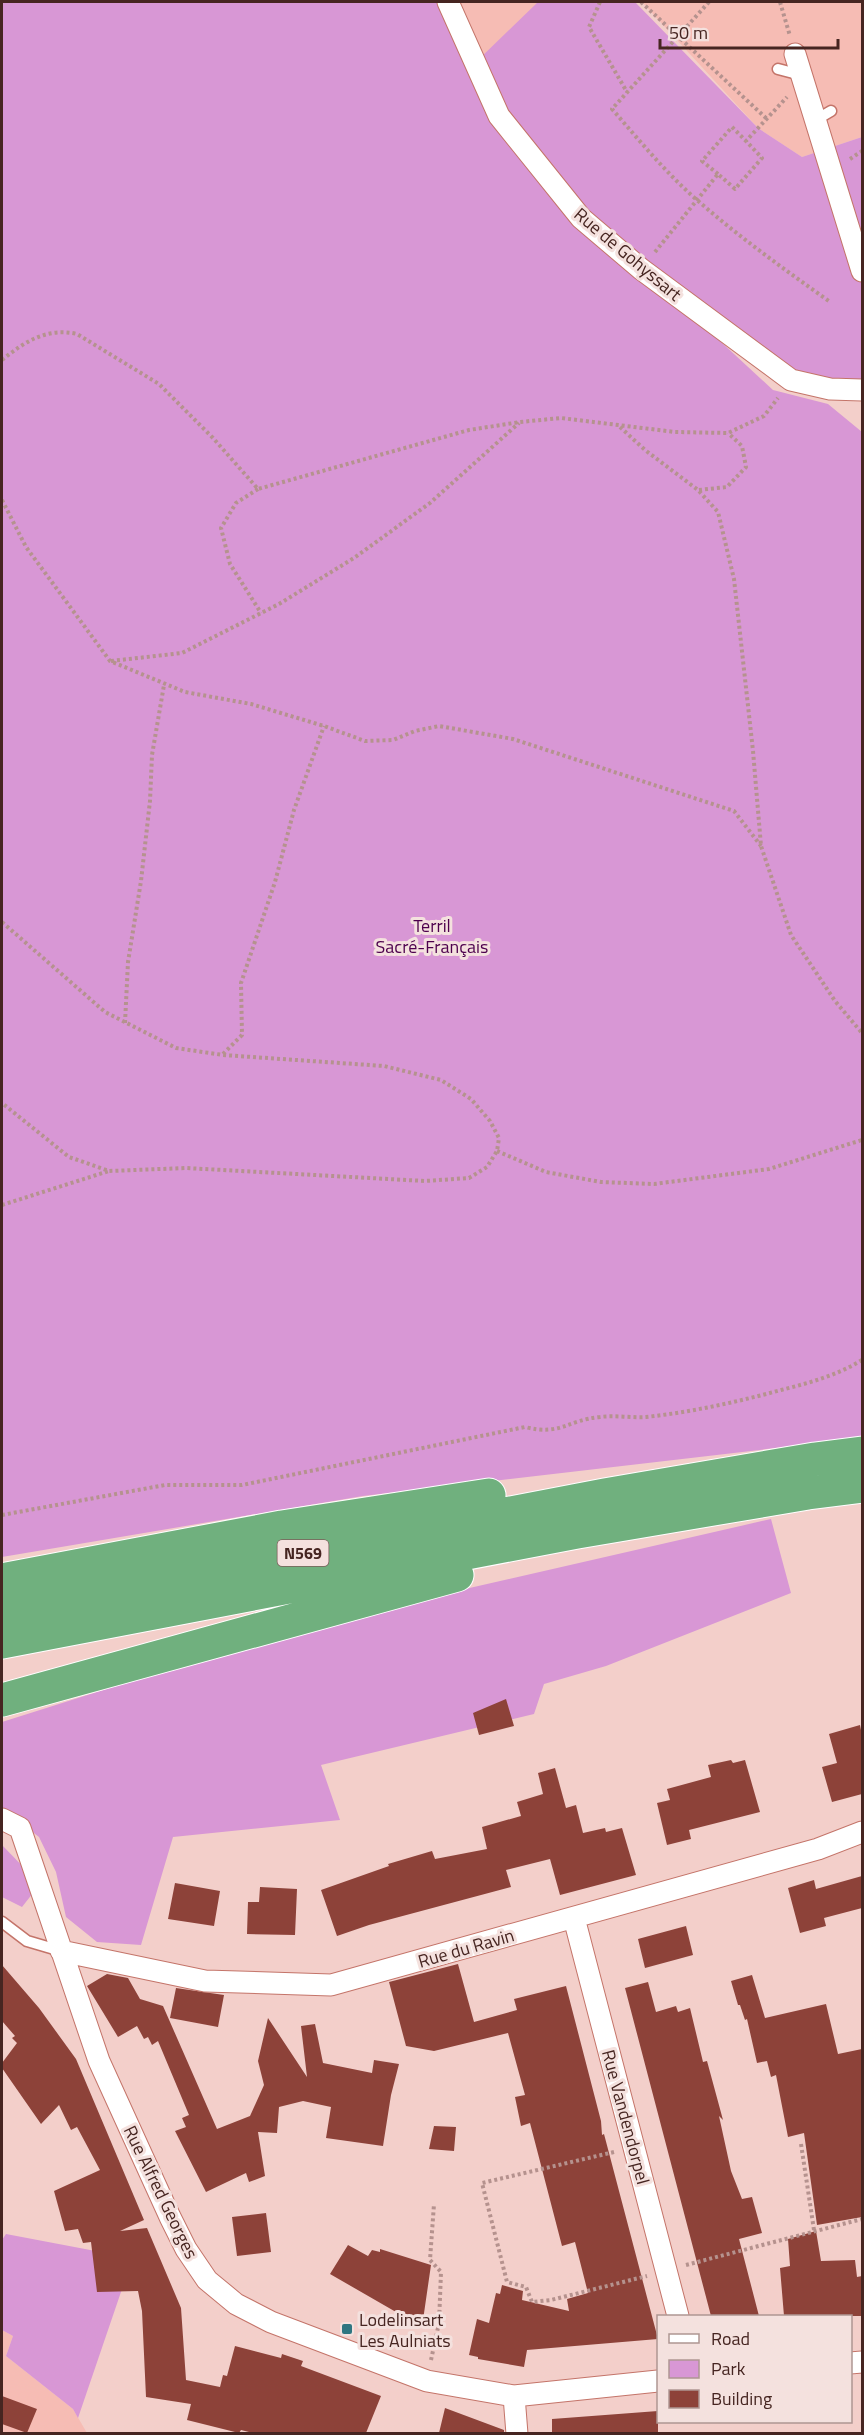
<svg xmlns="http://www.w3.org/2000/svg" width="864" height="2435" font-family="'Titillium Web',sans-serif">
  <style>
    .built { fill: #f6bcb4 }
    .green { fill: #d897d5 }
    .building { fill: #8d4239 }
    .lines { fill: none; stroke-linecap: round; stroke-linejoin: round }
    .service-casing { stroke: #c47469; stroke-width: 13 }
    .minor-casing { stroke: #c47469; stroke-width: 23 }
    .trunk-casing { stroke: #fff; stroke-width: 35 }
    .path { stroke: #b5928e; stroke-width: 4; stroke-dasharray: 3 3; stroke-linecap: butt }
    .service { stroke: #fff; stroke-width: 10 }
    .minor { stroke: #fff; stroke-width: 21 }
    .trunk { stroke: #70b07e; stroke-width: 33 }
    .poi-dot { fill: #2f7681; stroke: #f4e1de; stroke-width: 2 }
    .labels { text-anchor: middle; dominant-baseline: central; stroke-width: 6; stroke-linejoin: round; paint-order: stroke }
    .shield { fill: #f4e1de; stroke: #7a5d5a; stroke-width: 1.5 }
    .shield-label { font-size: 16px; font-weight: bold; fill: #462521 }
    .street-label { font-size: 18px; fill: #462521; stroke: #f4e1de }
    .park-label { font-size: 18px; fill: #4d004d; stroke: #f4e1de }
    .poi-label { font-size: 18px; fill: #462521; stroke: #f4e1de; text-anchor: start }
  </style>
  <rect width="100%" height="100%" fill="#f3cfca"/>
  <!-- built -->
  <path class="built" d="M 438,2 L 541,2 L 468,76 Z
    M 642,2 L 862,2 L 862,137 L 802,157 L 758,128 Z
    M 2,2330 L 13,2336 L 6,2356 L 73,2409 L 87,2433 L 2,2433 Z"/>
  <!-- green -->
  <path class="green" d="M 2,2 L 440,2 L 475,63 L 538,2 L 635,2 L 758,128 L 802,157 L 862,137 L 862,389 L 826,394 L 707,329 L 773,390 L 828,404 L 862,432 L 862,1438 L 363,1496 L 2,1557 Z
    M 771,1519 L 791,1593 L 606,1666 L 544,1684 L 534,1714 L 321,1765 L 340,1820 L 173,1837 L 141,1945 L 97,1942 L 66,1917 L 56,1872 L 39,1837 L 2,1808 L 2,1722 L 312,1624 Z
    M 2,1845 L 31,1875 L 33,1893 L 22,1907 L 2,1897 Z
    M 6,2234 L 106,2253 L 122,2289 L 78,2418 L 73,2409 L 6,2356 L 13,2336 L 2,2330 L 2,2240 Z"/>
  <!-- building -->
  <path class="building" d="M 506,1699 L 514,1726 L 479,1735 L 473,1713 Z
    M 860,1725 L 862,1735 L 862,1794 L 832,1802 L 822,1767 L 837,1763 L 829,1734 Z
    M 731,1760 L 733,1763 L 745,1760 L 760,1812 L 689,1830 L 691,1839 L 667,1845 L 657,1803 L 670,1800 L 667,1789 L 711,1777 L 708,1765 Z
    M 555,1768 L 566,1808 L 576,1805 L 583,1833 L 605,1828 L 606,1832 L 622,1828 L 636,1875 L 560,1895 L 550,1859 L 506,1870 L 511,1887 L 369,1925 L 337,1936 L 321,1890 L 389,1866 L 388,1864 L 432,1851 L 435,1859 L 487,1849 L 482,1827 L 521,1816 L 517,1802 L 543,1794 L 538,1773 Z
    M 862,1876 L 862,1908 L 824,1918 L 826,1926 L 800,1933 L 788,1888 L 814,1880 L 816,1889 Z
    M 175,1883 L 220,1891 L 214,1926 L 168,1919 Z
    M 260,1887 L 297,1889 L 295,1935 L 247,1934 L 248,1902 L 259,1902 Z
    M 686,1926 L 693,1955 L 645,1968 L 638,1939 Z
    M 458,1964 L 474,2022 L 517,2010 L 514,1999 L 566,1986 L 601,2121 L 602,2135 L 604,2134 L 658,2339 L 527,2350 L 524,2367 L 478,2359 L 478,2357 L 469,2355 L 477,2319 L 489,2323 L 496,2293 L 500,2294 L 502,2285 L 523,2291 L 522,2300 L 569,2311 L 567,2299 L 588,2293 L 575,2242 L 562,2246 L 530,2123 L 521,2126 L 515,2097 L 525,2095 L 508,2033 L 434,2051 L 406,2046 L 389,1982 Z
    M 2,1965 L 39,2008 L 76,2059 L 144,2220 L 120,2231 L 147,2228 L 181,2308 L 186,2380 L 220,2387 L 223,2375 L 227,2376 L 235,2346 L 281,2358 L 282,2354 L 303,2361 L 301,2366 L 381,2396 L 366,2433 L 253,2433 L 241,2430 L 239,2433 L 187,2420 L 191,2404 L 146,2397 L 142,2311 L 138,2291 L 97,2292 L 91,2242 L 83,2243 L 78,2229 L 65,2231 L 54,2191 L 100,2170 L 77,2127 L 71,2130 L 59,2105 L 41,2124 L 2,2068 L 2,2063 L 17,2043 L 12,2038 L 15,2036 L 2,2021 Z
    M 107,1974 L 128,1978 L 140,1999 L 163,2006 L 217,2129 L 250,2116 L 264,2085 L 258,2061 L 268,2018 L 307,2077 L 301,2026 L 315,2024 L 323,2063 L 372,2073 L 374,2060 L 399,2064 L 391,2095 L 383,2146 L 326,2138 L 331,2107 L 303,2101 L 279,2107 L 277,2133 L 258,2132 L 265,2176 L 249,2182 L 246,2173 L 206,2192 L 175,2131 L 186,2127 L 182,2118 L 189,2115 L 158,2041 L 152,2045 L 148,2037 L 144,2039 L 137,2026 L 118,2037 L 87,1986 Z
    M 752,1975 L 765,2018 L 826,2004 L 838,2054 L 862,2049 L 862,2217 L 817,2225 L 804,2133 L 788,2137 L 776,2075 L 771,2077 L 767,2061 L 757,2063 L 747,2019 L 745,2020 L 740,2005 L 738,2005 L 731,1981 Z
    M 648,1982 L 656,2012 L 676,2006 L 678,2012 L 690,2008 L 703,2062 L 707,2061 L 723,2120 L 719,2116 L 731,2171 L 742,2199 L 752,2197 L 762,2233 L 739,2239 L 759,2316 L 711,2316 L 625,1988 Z
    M 176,1988 L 224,1995 L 218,2027 L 170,2018 Z
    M 434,2126 L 456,2127 L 454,2151 L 429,2149 Z
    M 266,2213 L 271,2252 L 237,2256 L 232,2217 Z
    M 816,2231 L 821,2261 L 855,2260 L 857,2277 L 862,2276 L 862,2316 L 784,2316 L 780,2268 L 790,2266 L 788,2239 Z
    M 348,2245 L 368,2256 L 372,2250 L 380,2252 L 380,2249 L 431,2265 L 422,2327 L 330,2274 Z
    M 2,2396 L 37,2409 L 27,2433 L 2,2424 Z
    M 445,2408 L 504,2430 L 504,2433 L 439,2433 Z
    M 658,2411 L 658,2433 L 552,2433 L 552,2419 Z"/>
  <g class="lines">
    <!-- service casing -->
    <g class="service-casing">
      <path id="service" d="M 778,69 L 801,75
        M 814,121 L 831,111
        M 2,1922 L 27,1941 L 61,1951"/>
    </g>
    <!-- minor casing -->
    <g class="minor-casing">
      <path id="minor" d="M 448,2 L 499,116 L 581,218 L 641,269 L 791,380 L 830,389 L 862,390
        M 795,54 L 862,271
        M 2,1819 L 20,1828 L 99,2061 L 170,2217 L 186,2249 L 207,2280 L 236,2304 L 271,2322 L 427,2381 L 514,2396 L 658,2381
        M 574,1918 L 678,2316
        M 61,1951 L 205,1981 L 331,1985 L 818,1849 L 862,1832
        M 850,2363 L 862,2362
        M 514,2396 L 517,2434"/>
    </g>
    <!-- trunk casing -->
    <g class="trunk-casing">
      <path id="trunk" d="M 2,1580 L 282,1527 L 489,1495
        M 2,1610 L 605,1495 L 815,1459 L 862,1453
        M 2,1642 L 577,1532 L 808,1493 L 862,1486
        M 2,1700 L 457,1575"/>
    </g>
    <!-- path -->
    <path class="path" d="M 600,2 L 589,27 L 627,92
      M 641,2 L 767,119
      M 709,2 L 612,109 C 639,140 666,173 697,200 C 739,237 784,269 830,302
      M 780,2 L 790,36
      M 850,159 L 862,151
      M 718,174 L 702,161 L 732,127 L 746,141
      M 655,252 L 718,174 L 735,189 L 762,158 L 746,141 L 787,97
      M 2,360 C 24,342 47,327 77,334 L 159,384 L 213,438 L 258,489 L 469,430 L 520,422 L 561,418 L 675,432 L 728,433 L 764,416 L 778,398
      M 620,427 L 645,450 L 698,490 L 718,512 L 734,579 L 753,751 L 761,846 L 791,935 L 835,1001 L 862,1033
      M 258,489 L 236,503 L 221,528 L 230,564 L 261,613
      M 699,490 L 727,487 L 746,467 L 742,446 L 728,433
      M 2,500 L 26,547 L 110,661 L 185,692 L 251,704 L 324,726 L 365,741 L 393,740 L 415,731 L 439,726 L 513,739 L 734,811 L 761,846
      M 111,661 L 182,653 L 279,604 L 354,558 L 430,503 L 519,423
      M 2,922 L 105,1012 L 176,1048 L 223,1055 L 384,1066 L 441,1080 L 471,1099 L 490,1121 L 499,1138 L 497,1151 L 487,1167 L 469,1178 L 425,1181 L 186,1168 L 109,1171 L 69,1157 L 2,1103
      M 125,1023 L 128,962 L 141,881 L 150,801 L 152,755 L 164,685
      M 223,1054 L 242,1035 L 241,983 L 275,882 L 294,810 L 324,726
      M 497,1151 L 546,1172 L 601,1182 L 654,1184 L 769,1169 L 862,1140
      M 2,1205 L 109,1171
      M 2,1515 L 165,1485 L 242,1485 L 525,1427 C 561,1436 567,1420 600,1417 C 615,1415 631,1418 646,1417 C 692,1412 737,1402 781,1390 C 809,1383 838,1375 862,1360
      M 801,2144 L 814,2230
      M 614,2152 L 482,2183 L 507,2282 L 526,2287 L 532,2302 L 551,2300 L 647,2276
      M 686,2265 L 862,2219
      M 431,2360 L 439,2323 L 441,2272 L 430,2260 L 434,2204"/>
    <!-- service -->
    <use href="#service" class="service"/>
    <!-- minor -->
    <use href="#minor" class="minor"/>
    <!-- trunk -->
    <use href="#trunk" class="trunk"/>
  </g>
  <!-- markers -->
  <rect class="poi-dot" x="341" y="2323" width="12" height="12" rx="3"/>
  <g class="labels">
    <!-- shield labels -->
    <rect class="shield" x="277.5" y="1540" width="51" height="26" rx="4.5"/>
    <g class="shield-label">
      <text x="303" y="1553">N569</text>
    </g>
    <!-- street labels -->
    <g class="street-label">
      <text transform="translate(628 254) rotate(40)">Rue de Gohyssart</text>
      <text transform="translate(466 1948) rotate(-16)">Rue du Ravin</text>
      <text transform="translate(626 2117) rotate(75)">Rue Vandendorpel</text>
      <text transform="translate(161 2192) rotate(64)">Rue Alfred Georges</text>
    </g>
    <!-- park labels -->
    <g class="park-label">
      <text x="432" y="925">Terril<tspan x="432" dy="21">Sacré-Français</tspan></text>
    </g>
    <!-- poi labels -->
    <g class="poi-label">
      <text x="359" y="2319">Lodelinsart<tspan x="359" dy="21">Les Aulniats</tspan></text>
    </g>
  </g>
  <!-- border -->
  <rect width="864" height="2435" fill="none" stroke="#462521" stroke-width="6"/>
  <!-- legend -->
  <rect x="657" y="2315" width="195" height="108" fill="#f4e1de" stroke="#ae9692" stroke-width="1.5"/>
  <rect x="669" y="2334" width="30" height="9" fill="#ffffff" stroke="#ae9692" stroke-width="1.5"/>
  <text x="711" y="2345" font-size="18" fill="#462521">Road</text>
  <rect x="669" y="2360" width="30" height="18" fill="#d897d5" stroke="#ae9692" stroke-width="1.5"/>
  <text x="711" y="2375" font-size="18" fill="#462521">Park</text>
  <rect x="669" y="2390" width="30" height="18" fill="#8d4239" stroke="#ae9692" stroke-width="1.5"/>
  <text x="711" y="2405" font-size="18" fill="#462521">Building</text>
  <!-- scale -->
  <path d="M660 39v9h178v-9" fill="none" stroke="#462521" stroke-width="3"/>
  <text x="669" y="39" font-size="18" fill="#462521" stroke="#f4e1de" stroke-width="4.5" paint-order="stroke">50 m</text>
</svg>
